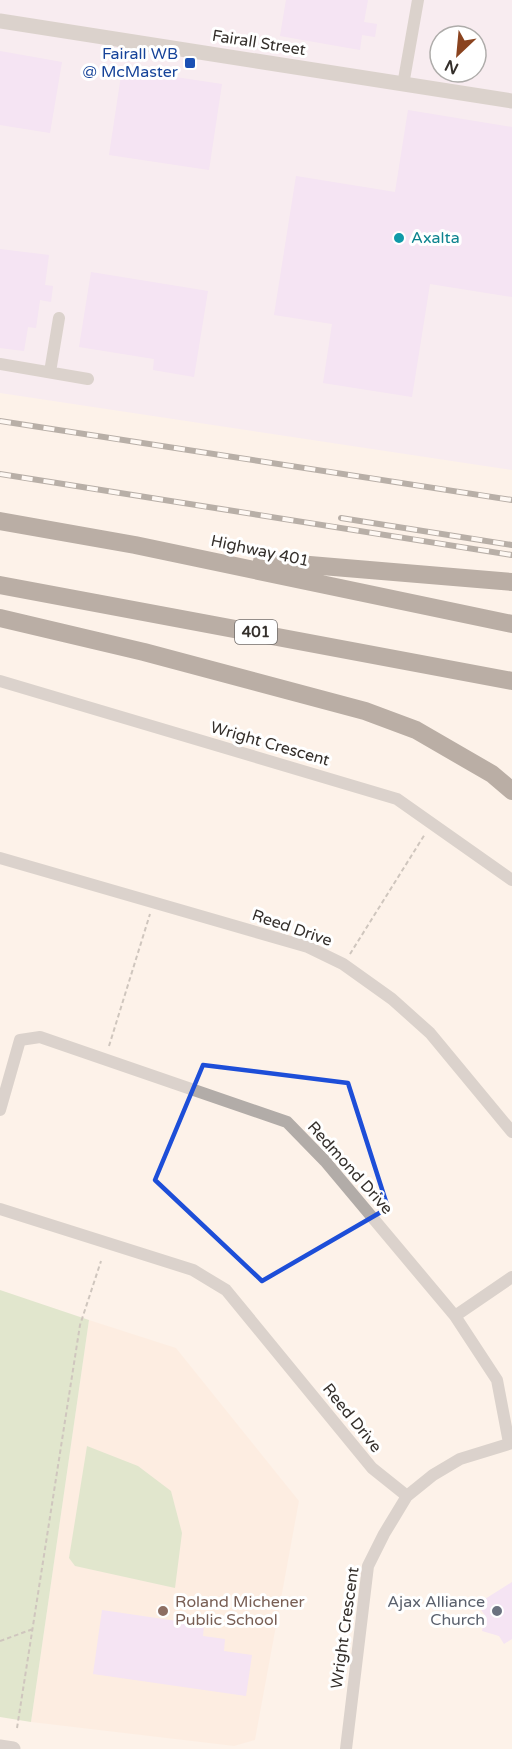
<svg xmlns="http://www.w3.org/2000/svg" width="512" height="1749" font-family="'Varela Round',sans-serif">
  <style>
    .built { fill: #fce7d8 }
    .industrial { fill: #f2e4f8; fill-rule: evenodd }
    .green { fill: #bfd7ac }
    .building { fill: #ead2fe }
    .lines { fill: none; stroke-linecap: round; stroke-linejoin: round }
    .path { stroke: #989089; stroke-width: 2; stroke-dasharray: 4.5 3; stroke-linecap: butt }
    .minor { stroke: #b2aca8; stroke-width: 12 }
    .tertiary { stroke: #b2aca8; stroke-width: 15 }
    .motorway { stroke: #685c53; stroke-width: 18 }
    .rail-casing { stroke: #645d58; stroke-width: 6 }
    .rail { stroke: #fff; stroke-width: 4; stroke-dasharray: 11; stroke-linecap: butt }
    .marked { fill: none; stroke: #1d4ed8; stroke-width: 4.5; stroke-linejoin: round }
    .transit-dot { fill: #1a4fb4; stroke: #fff; stroke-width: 2 }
    .culture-dot { fill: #0f9aa8; stroke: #fff; stroke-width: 2 }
    .education-dot { fill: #8d6e63; stroke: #fff; stroke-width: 2 }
    .worship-dot { fill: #6b7280; stroke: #fff; stroke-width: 2 }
    .labels { text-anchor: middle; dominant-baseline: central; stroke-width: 6; stroke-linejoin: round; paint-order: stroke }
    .shield { fill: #fff; stroke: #716d6b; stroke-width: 1.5 }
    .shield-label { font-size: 15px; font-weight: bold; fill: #342f2b }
    .street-label { font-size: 16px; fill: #342f2b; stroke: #fff }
    .transit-label { font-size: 16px; fill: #164399; stroke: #fff; text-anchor: end }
    .culture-label { font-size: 16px; fill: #0d838f; stroke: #fff; text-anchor: start }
    .education-label { font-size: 16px; fill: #785e54; stroke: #fff; text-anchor: start }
    .worship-label { font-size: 16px; fill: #5b616d; stroke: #fff; text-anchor: end }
  </style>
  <rect width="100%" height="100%" fill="#fdf2e9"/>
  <!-- built -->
  <path class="built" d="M 89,1320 L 176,1348 L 299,1501 L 255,1740 L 234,1746 L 31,1722 Z"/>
  <!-- industrial -->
  <path class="industrial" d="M 0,0 L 512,0 L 512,470 L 0,393 ZM 440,36 L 476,36 L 476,72 L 440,72 Z"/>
  <!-- green -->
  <path class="green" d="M 0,1290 L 89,1320 L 31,1722 L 0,1717 Z
    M 87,1446 L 138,1466 L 171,1491 L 182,1533 L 175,1588 L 75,1566 L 69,1558 Z"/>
  <!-- building -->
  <path class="building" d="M 286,0 L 368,0 L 364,22 L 377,24 L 375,37 L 362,35 L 360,50 L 280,36 Z
    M 0,51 L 62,62 L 50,133 L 0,125 Z
    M 122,69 L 222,84 L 209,170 L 109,155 Z
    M 408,110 L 512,127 L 512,297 L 430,284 L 412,397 L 323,383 L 332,324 L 274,315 L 296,176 L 395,192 Z
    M 0,249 L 49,255 L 45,285 L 53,286 L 51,302 L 40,300 L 36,328 L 28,327 L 24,351 L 0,348 Z
    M 91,272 L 208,291 L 194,377 L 153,370 L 154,359 L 79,347 Z
    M 512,1582 L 512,1639 L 504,1644 L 499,1636 L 482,1631 L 486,1617 L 477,1604 Z
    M 102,1610 L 204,1625 L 203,1636 L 225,1639 L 224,1651 L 252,1655 L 246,1696 L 93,1674 Z"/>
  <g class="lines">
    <!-- path -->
    <path class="path" d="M 350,954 L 425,834
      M 109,1046 L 150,914
      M 0,1641 L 33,1629
      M 17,1728 L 80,1325 L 101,1261"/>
    <!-- minor -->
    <path class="minor" d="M 403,85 L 418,0
      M 0,364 L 88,379
      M 50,372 L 59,318
      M 0,681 L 397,799 L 512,880
      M 0,858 L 308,947 L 343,964 L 392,999 L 430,1033 L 512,1132
      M 0,1110 L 20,1040 L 40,1037 L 287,1122 L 325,1161 L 455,1316 L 497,1380 L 509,1443
      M 0,1209 L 193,1270 L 226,1290 L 372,1468 L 407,1496
      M 455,1316 L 512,1277
      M 346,1749 L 368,1566 L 384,1534 L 407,1496 L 433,1475 L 460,1459 L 512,1443"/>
    <!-- tertiary -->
    <path class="tertiary" d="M 0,21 L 512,101
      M 0,1747 L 13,1749"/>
    <!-- motorway -->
    <path class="motorway" d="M 0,521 L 135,545 L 512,624
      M 262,561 L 512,582
      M 0,585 L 512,681
      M 0,618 L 144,652 L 365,711 L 416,730 L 492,774 L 512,791"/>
    <!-- rail casing -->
    <g class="rail-casing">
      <path id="rail" d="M 0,421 L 512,500
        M 0,474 L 512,555
        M 341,518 L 512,545"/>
    </g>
    <!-- rail -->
    <use href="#rail" class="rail"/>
  </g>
  <!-- marked area -->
  <path d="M0 0H512V1749H0ZM 203,1065 L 348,1083 L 388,1208 L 262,1281 L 155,1180 Z" fill="#fdf2e9" fill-opacity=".55" fill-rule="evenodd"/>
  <path class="marked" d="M 203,1065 L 348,1083 L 388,1208 L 262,1281 L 155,1180 Z"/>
  <!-- markers -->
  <rect class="transit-dot" x="184" y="57" width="12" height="12" rx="3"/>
  <circle class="culture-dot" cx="399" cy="238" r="6"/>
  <circle class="education-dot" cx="163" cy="1611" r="6"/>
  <circle class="worship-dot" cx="497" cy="1611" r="6"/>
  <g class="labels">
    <!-- shield labels -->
    <rect class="shield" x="235" y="620" width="42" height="24" rx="4.5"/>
    <g class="shield-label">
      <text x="256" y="632">401</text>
    </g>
    <!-- street labels -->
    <g class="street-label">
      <text transform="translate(259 43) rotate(9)">Fairall Street</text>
      <text transform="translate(260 551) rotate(12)">Highway 401</text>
      <text transform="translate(270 744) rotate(16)">Wright Crescent</text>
      <text transform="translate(292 928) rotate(19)">Reed Drive</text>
      <text transform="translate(350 1168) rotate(48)">Redmond Drive</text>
      <text transform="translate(352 1418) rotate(51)">Reed Drive</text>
      <text transform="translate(345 1628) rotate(-82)">Wright Crescent</text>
    </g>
    <!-- transit labels -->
    <g class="transit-label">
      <text x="178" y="54">Fairall WB<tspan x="178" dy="18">@ McMaster</tspan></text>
    </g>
    <!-- culture labels -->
    <g class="culture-label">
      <text x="411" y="238">Axalta</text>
    </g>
    <!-- education labels -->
    <g class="education-label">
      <text x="175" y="1602">Roland Michener<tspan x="175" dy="18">Public School</tspan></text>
    </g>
    <!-- worship labels -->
    <g class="worship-label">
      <text x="485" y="1602">Ajax Alliance<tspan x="485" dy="18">Church</tspan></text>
    </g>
  </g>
  <!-- north arrow -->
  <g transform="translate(458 54) rotate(206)"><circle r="28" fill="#ffffff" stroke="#aeacaa" stroke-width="1.5"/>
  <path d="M0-4.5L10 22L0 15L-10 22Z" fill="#8a431f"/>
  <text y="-9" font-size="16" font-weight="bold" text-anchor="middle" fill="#342f2b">N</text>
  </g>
</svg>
